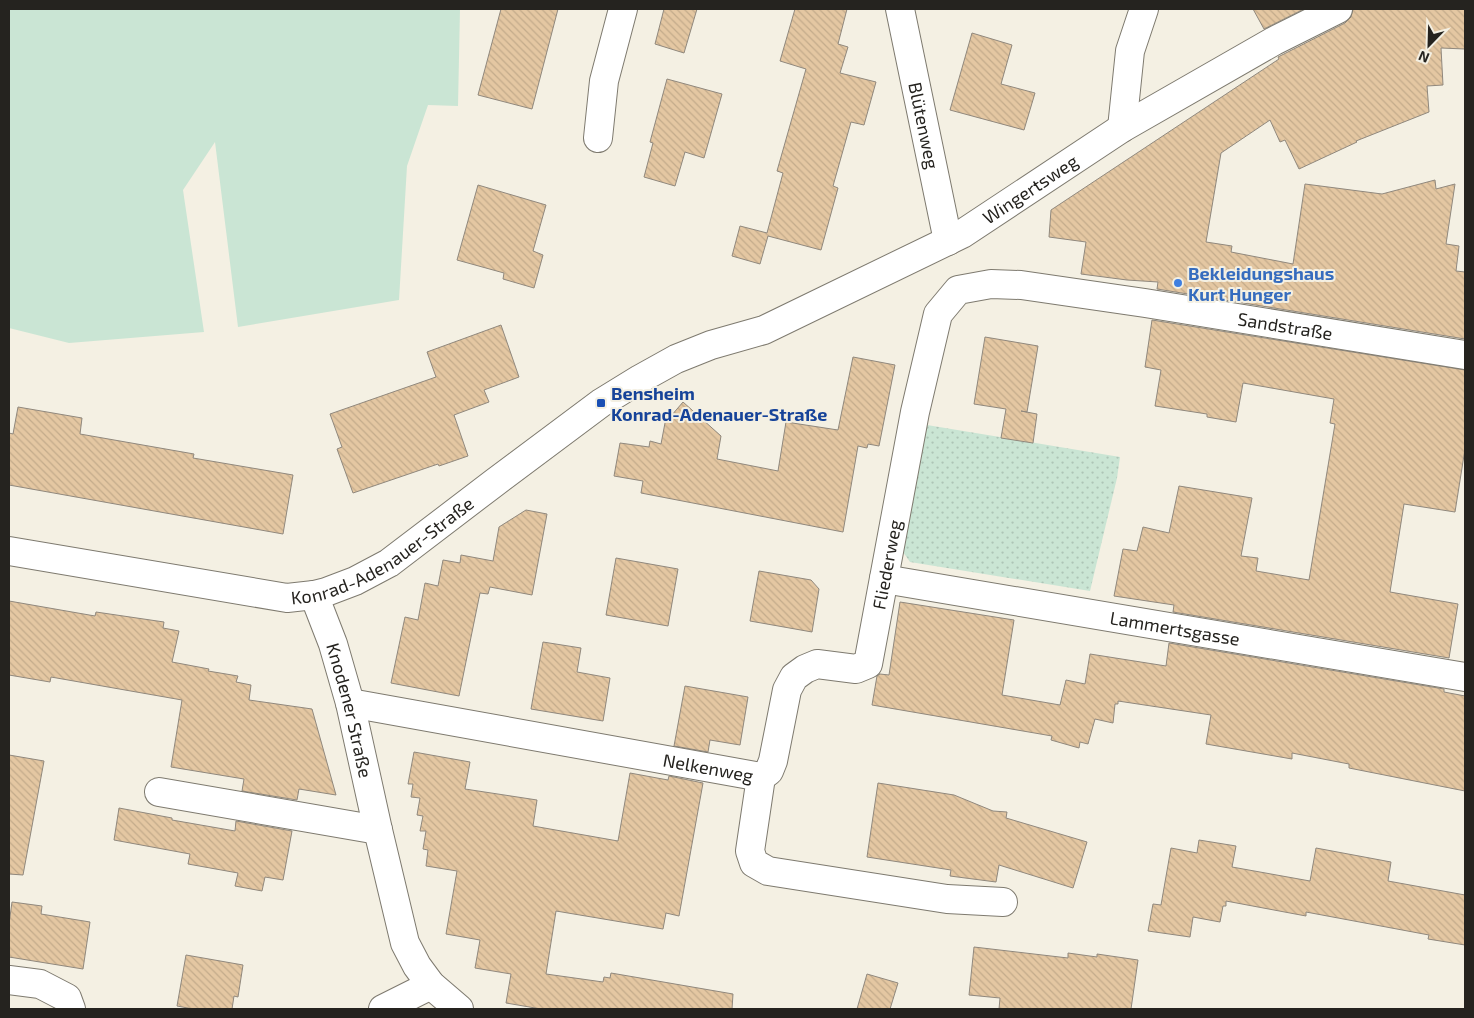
<svg xmlns="http://www.w3.org/2000/svg" width="1474" height="1018" font-family="'Exo 2',sans-serif">
  <style>
    .green { fill: #cae5d4 }
    .park { fill: url(#park-dots) }
    .building { fill: url(#building-back-hatch); stroke: #90887d }
    .lines { fill: none; stroke-linecap: round; stroke-linejoin: round }
    .street-casing { stroke: #7e7a6f; stroke-width: 30 }
    .street { stroke: #fff; stroke-width: 28 }
    .shop-dot { fill: #3f7fe0; stroke: #f4f0e3; stroke-width: 2 }
    .transit-dot { fill: #1a4fb4; stroke: #f4f0e3; stroke-width: 2 }
    .labels { text-anchor: middle; dominant-baseline: central; stroke-width: 4; stroke-linejoin: round; paint-order: stroke }
    .street-label { font-size: 18px; fill: #25231f; stroke: #f4f0e3 }
    .shop-label { font-size: 18px; font-weight: bold; fill: #366cbe; stroke: #f4f0e3; text-anchor: start }
    .transit-label { font-size: 18px; font-weight: bold; fill: #164399; stroke: #f4f0e3; text-anchor: start }
  </style>
  <defs>
    <pattern id="park-dots" width="8" height="8" patternUnits="userSpaceOnUse" patternTransform="scale(1.25)"><rect width="8" height="8" fill="#cae5d4"/><path d="M2 2h.1M6 6h.1" fill="none" stroke="#adc4b6" stroke-width="1.8" stroke-linecap="round"/></pattern>
    <pattern id="building-back-hatch" width="6" height="6" patternUnits="userSpaceOnUse" patternTransform="scale(1.25)"><rect width="6" height="6" fill="#e4c7a2"/><path d="M-1 5l2 2M0 0l6 6M5-1l2 2" fill="none" stroke="#c3ab8b"/></pattern>
  </defs>
  <rect width="100%" height="100%" fill="#f4f0e3"/>
  <!-- green -->
  <path class="green" d="M 9,9 L 460,9 L 458,106 L 428,105 L 407,166 L 399,300 L 238,327 L 215,142 L 183,190 L 204,332 L 69,343 L 9,328 Z"/>
  <!-- park -->
  <path class="park" d="M 927,425 L 1120,457 L 1117,478 L 1090,591 L 910,562 L 901,549 Z"/>
  <!-- building -->
  <path class="building" d="M 501,9 L 558,9 L 532,109 L 478,95 Z
    M 664,9 L 697,9 L 684,53 L 655,44 Z
    M 795,9 L 847,9 L 838,44 L 848,47 L 840,73 L 876,82 L 864,125 L 851,122 L 833,186 L 838,188 L 821,250 L 768,236 L 760,264 L 732,256 L 740,226 L 767,233 L 783,173 L 777,171 L 806,69 L 780,61 Z
    M 1253,9 L 1304,9 L 1264,29 Z
    M 1353,9 L 1465,9 L 1465,49 L 1441,48 L 1443,85 L 1427,86 L 1429,112 L 1356,141 L 1357,142 L 1299,169 L 1285,140 L 1280,142 L 1270,120 L 1221,153 L 1206,242 L 1232,246 L 1231,252 L 1293,264 L 1305,184 L 1382,194 L 1435,180 L 1436,189 L 1455,184 L 1446,244 L 1459,246 L 1456,271 L 1465,272 L 1465,339 L 1157,289 L 1158,282 L 1127,280 L 1081,274 L 1086,242 L 1049,237 L 1051,210 L 1279,59 L 1278,57 L 1345,23 L 1351,17 Z
    M 972,33 L 1012,45 L 1001,84 L 1035,93 L 1024,130 L 950,110 Z
    M 667,79 L 722,94 L 704,158 L 685,152 L 675,186 L 644,177 L 653,143 L 650,142 Z
    M 478,185 L 546,205 L 533,251 L 543,255 L 534,288 L 503,279 L 504,273 L 457,260 Z
    M 1152,320 L 1465,370 L 1465,449 L 1455,512 L 1404,504 L 1390,592 L 1458,604 L 1449,658 L 1173,612 L 1174,605 L 1114,596 L 1123,549 L 1137,551 L 1143,527 L 1169,533 L 1179,486 L 1252,498 L 1241,556 L 1258,558 L 1256,571 L 1309,580 L 1335,424 L 1330,423 L 1334,399 L 1243,383 L 1236,422 L 1207,417 L 1207,414 L 1155,406 L 1161,370 L 1145,367 Z
    M 501,325 L 519,377 L 484,390 L 489,402 L 454,415 L 468,456 L 439,466 L 438,464 L 353,493 L 337,449 L 342,447 L 330,414 L 436,377 L 427,352 Z
    M 985,337 L 1038,346 L 1027,412 L 1021,411 L 1037,414 L 1033,443 L 1001,438 L 1006,409 L 974,404 Z
    M 853,357 L 895,365 L 879,446 L 868,444 L 867,448 L 858,446 L 843,532 L 641,493 L 643,481 L 614,476 L 620,443 L 649,447 L 650,441 L 661,444 L 665,423 L 683,402 L 721,436 L 717,459 L 778,471 L 786,422 L 838,430 Z
    M 18,407 L 82,418 L 80,434 L 194,454 L 193,458 L 293,475 L 283,534 L 9,485 L 9,433 L 13,434 Z
    M 526,510 L 547,514 L 532,595 L 490,587 L 488,594 L 480,593 L 459,696 L 391,683 L 405,617 L 418,620 L 425,583 L 438,586 L 443,560 L 460,563 L 461,555 L 493,561 L 499,527 Z
    M 616,558 L 678,569 L 668,626 L 606,615 Z
    M 759,571 L 811,580 L 819,589 L 812,632 L 750,621 Z
    M 9,601 L 95,616 L 96,612 L 164,622 L 163,628 L 179,631 L 172,662 L 209,669 L 208,671 L 238,676 L 236,682 L 251,685 L 249,700 L 312,709 L 336,795 L 299,789 L 297,800 L 242,791 L 244,779 L 171,767 L 182,700 L 51,677 L 50,682 L 9,675 Z
    M 900,602 L 1014,620 L 1002,695 L 1060,705 L 1066,680 L 1085,684 L 1090,654 L 1166,666 L 1169,643 L 1444,689 L 1444,692 L 1465,696 L 1465,791 L 1349,768 L 1349,764 L 1292,753 L 1292,759 L 1206,744 L 1211,715 L 1118,701 L 1118,704 L 1115,704 L 1113,723 L 1095,719 L 1088,744 L 1080,742 L 1079,748 L 1051,740 L 1052,736 L 872,705 L 877,676 L 880,674 L 889,675 Z
    M 543,642 L 581,648 L 577,672 L 610,678 L 603,721 L 531,709 Z
    M 685,686 L 748,697 L 740,745 L 710,740 L 708,752 L 674,746 Z
    M 414,752 L 470,762 L 465,789 L 537,800 L 533,826 L 618,841 L 630,773 L 668,780 L 669,776 L 703,783 L 679,916 L 666,913 L 663,929 L 556,911 L 546,974 L 603,982 L 604,977 L 610,978 L 611,973 L 733,994 L 732,1009 L 541,1009 L 506,1003 L 511,974 L 475,968 L 480,940 L 446,934 L 457,871 L 426,866 L 428,850 L 423,849 L 426,831 L 420,831 L 423,816 L 417,815 L 420,798 L 411,797 L 413,784 L 408,784 Z
    M 9,755 L 44,761 L 23,875 L 9,874 Z
    M 878,783 L 954,795 L 993,811 L 1007,812 L 1006,818 L 1087,842 L 1073,888 L 999,865 L 996,882 L 950,876 L 951,870 L 867,857 Z
    M 119,808 L 172,818 L 172,820 L 235,831 L 236,821 L 292,831 L 283,880 L 265,877 L 262,891 L 235,886 L 238,873 L 188,864 L 190,854 L 114,840 Z
    M 1199,840 L 1236,846 L 1232,867 L 1310,881 L 1316,848 L 1391,862 L 1388,881 L 1465,895 L 1465,945 L 1428,939 L 1429,935 L 1306,912 L 1306,916 L 1226,901 L 1226,906 L 1223,906 L 1220,922 L 1193,917 L 1190,937 L 1148,931 L 1153,904 L 1161,905 L 1171,848 L 1197,853 Z
    M 12,902 L 42,906 L 41,914 L 90,922 L 83,969 L 9,957 L 9,924 Z
    M 974,947 L 1068,958 L 1068,953 L 1097,957 L 1097,954 L 1138,960 L 1131,1009 L 999,1009 L 1000,998 L 969,995 Z
    M 186,955 L 243,965 L 238,997 L 234,996 L 232,1009 L 193,1009 L 177,1006 Z
    M 867,974 L 898,983 L 890,1009 L 857,1009 Z"/>
  <g class="lines">
    <!-- street casing -->
    <g class="street-casing">
      <g id="street">
        <path id="s1" d="M 900,9 L 948,241"/>
        <path d="M 1122,128 L 1130,51 L 1144,9"/>
        <path d="M 598,138 L 604,81 L 623,9"/>
        <path id="s2" d="M 9,551 L 287,598 L 314,595 L 326,592 L 355,581 L 389,563 L 494,483 L 601,403 L 640,379 L 676,359 L 711,345 L 764,330 L 962,234 L 1122,128 L 1274,41 L 1338,9"/>
        <path id="s3" d="M 884,579 L 1465,677"/>
        <path id="s4" d="M 314,595 L 333,644 L 350,703 L 378,830 L 405,943 L 417,966 L 431,985 L 459,1009"/>
        <path id="s5" d="M 350,703 L 761,777"/>
        <path id="s6" d="M 761,777 L 769,771 L 773,761 L 787,690 L 794,677 L 805,669 L 817,664 L 856,669 L 868,664 L 915,412 L 938,314 L 958,290 L 991,284 L 1021,285 L 1145,303 L 1465,355"/>
        <path d="M 761,777 L 750,851 L 754,863 L 768,871 L 947,899 L 1003,902"/>
        <path d="M 159,792 L 378,830"/>
        <path d="M 9,980 L 40,984 L 67,998 L 71,1009"/>
        <path d="M 383,1009 L 431,985"/>
      </g>
    </g>
    <!-- street -->
    <use href="#street" class="street"/>
  </g>
  <!-- markers -->
  <circle class="shop-dot" cx="1178" cy="283" r="5"/>
  <rect class="transit-dot" x="596" y="398" width="10" height="10" rx="2.5"/>
  <g class="labels">
    <!-- street labels -->
    <g class="street-label">
      <text stroke="none"><textPath href="#s1" startOffset="119">Blütenweg</textPath></text>
      <text stroke="none"><textPath href="#s2" startOffset="1138">Wingertsweg</textPath></text>
      <text stroke="none"><textPath href="#s6" startOffset="906">Sandstraße</textPath></text>
      <text stroke="none"><textPath href="#s2" startOffset="390">Konrad-Adenauer-Straße</textPath></text>
      <text stroke="none"><textPath href="#s6" startOffset="288">Fliederweg</textPath></text>
      <text stroke="none"><textPath href="#s3" startOffset="295">Lammertsgasse</textPath></text>
      <text stroke="none"><textPath href="#s4" startOffset="121">Knodener Straße</textPath></text>
      <text stroke="none"><textPath href="#s5" startOffset="364">Nelkenweg</textPath></text>
    </g>
    <!-- shop labels -->
    <g class="shop-label">
      <text x="1188" y="273">Bekleidungshaus<tspan x="1188" dy="21">Kurt Hunger</tspan></text>
    </g>
    <!-- transit labels -->
    <g class="transit-label">
      <text x="611" y="393">Bensheim<tspan x="611" dy="21">Konrad-Adenauer-Straße</tspan></text>
    </g>
  </g>
  <!-- border -->
  <rect width="1474" height="1018" fill="none" stroke="#25231f" stroke-width="20"/>
  <!-- north arrow -->
  <g transform="translate(1429 45) rotate(203)" stroke="#f4f0e3" stroke-width="4" paint-order="stroke">
  <path d="M0-4L9 19L0 12L-9 19Z" fill="#25231f"/>
  <text y="-8" font-size="14" font-weight="bold" text-anchor="middle" fill="#25231f">N</text>
  </g>
</svg>
